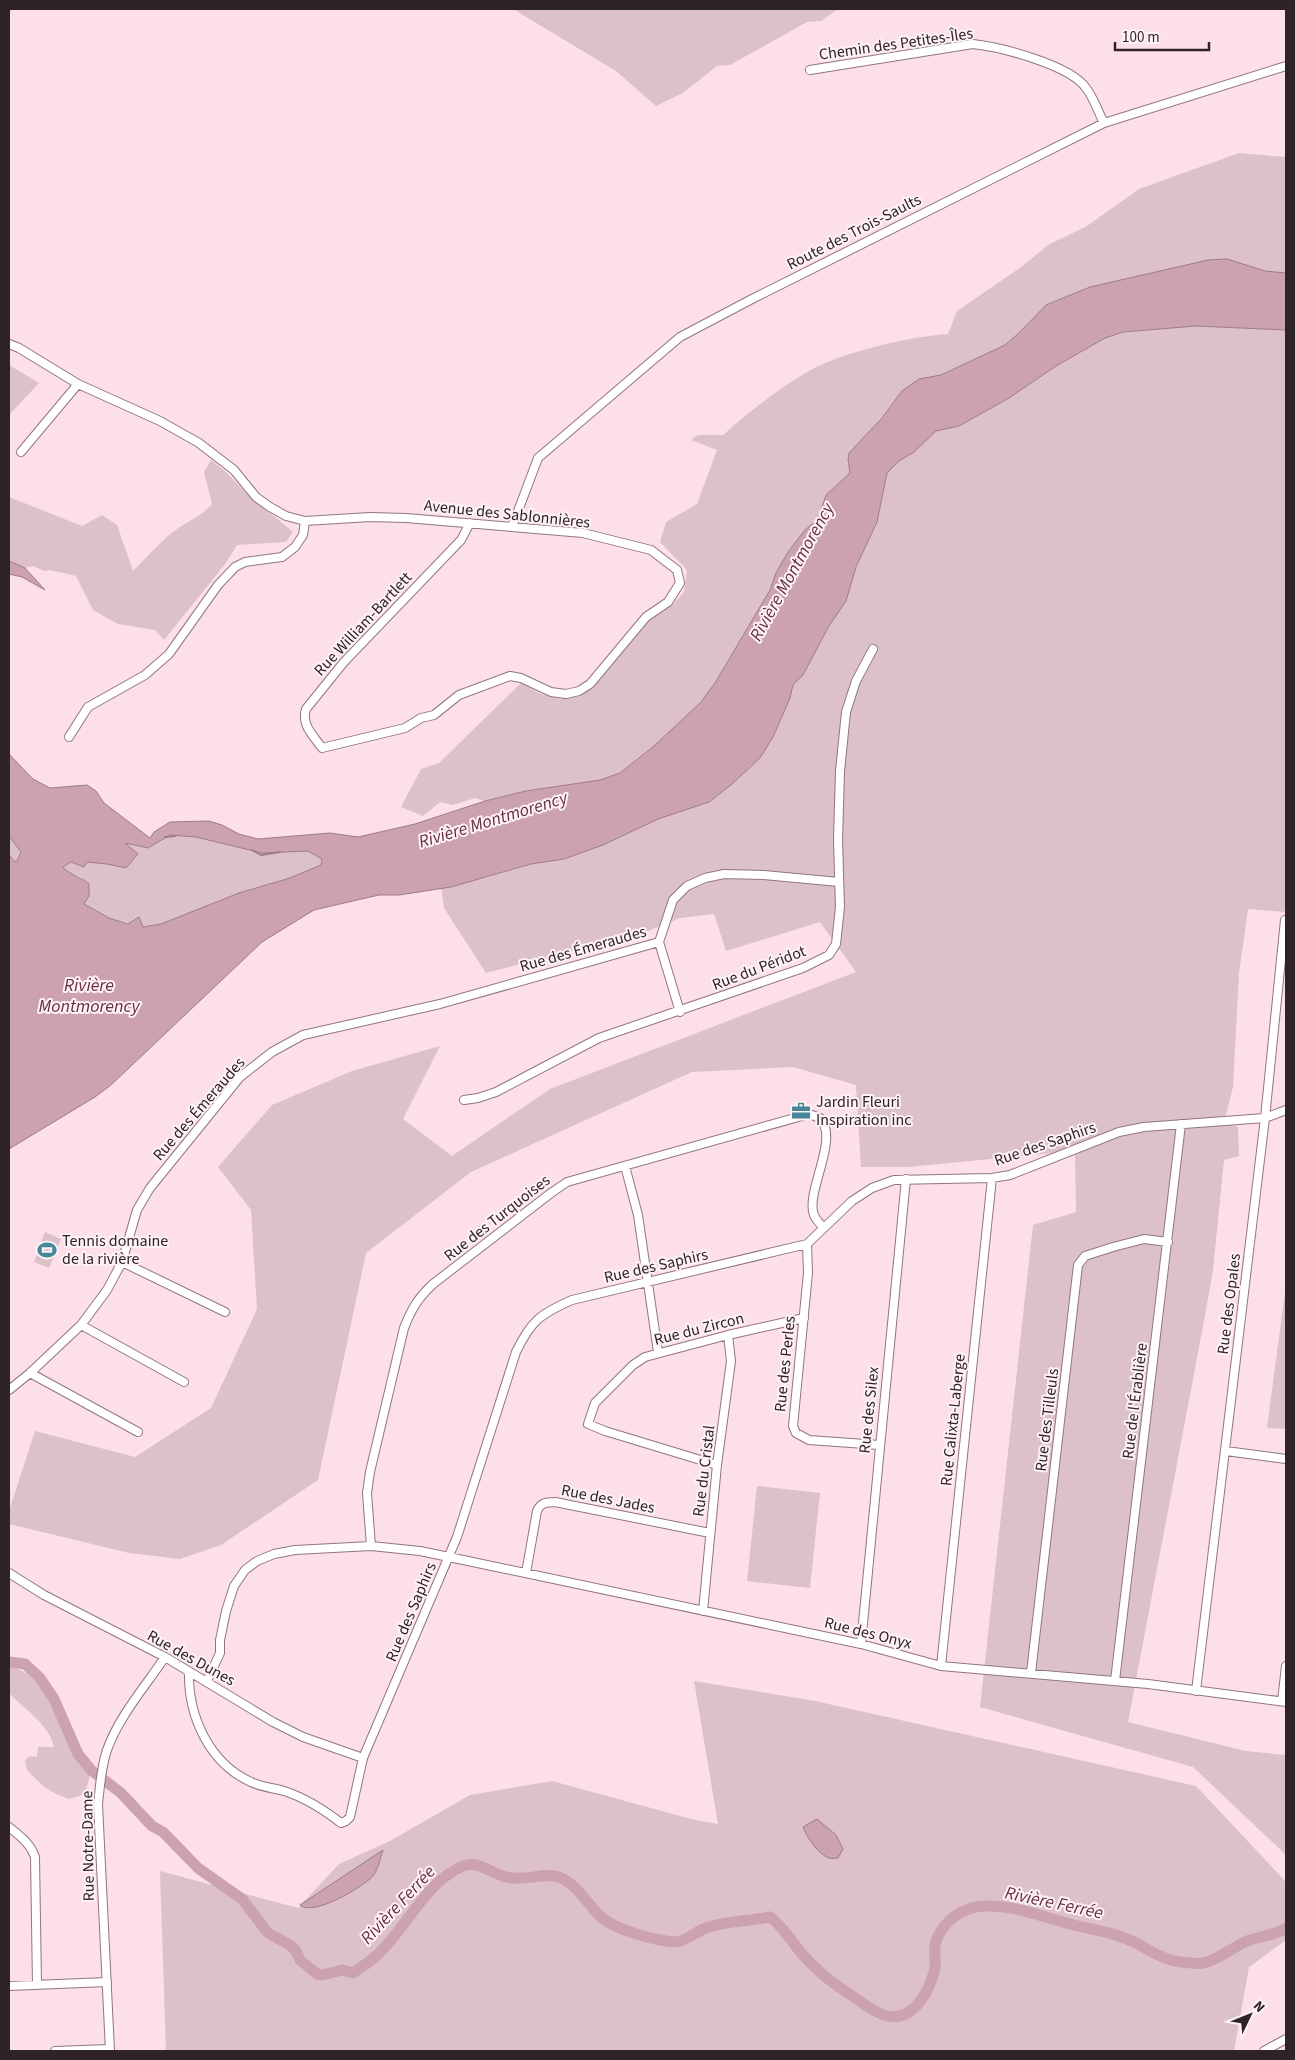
<svg xmlns="http://www.w3.org/2000/svg" width="1295" height="2060" font-family="'Source Sans 3',sans-serif">
  <style>
    .green { fill: #dcc1c9 }
    .water { fill: #cda2af; stroke: #9d7c86; fill-rule: evenodd }
    .lines { fill: none; stroke-linecap: round; stroke-linejoin: round }
    .stream { stroke: #9d7c86; stroke-width: 2 }
    .river { stroke: #cda2af; stroke-width: 11 }
    .minor-casing { stroke: #91767e; stroke-width: 10 }
    .minor { stroke: #fff; stroke-width: 8 }
    .labels { text-anchor: middle; dominant-baseline: central; stroke-width: 4; stroke-linejoin: round; paint-order: stroke }
    .street-label { font-size: 16px; fill: #2e2326; stroke: #fef2f5 }
    .poi-label { font-size: 16px; fill: #2e2326; stroke: #fef2f5; text-anchor: start }
    .water-label { font-size: 18px; font-style: italic; fill: #662e43; stroke: #fef2f5 }
  </style>
  <rect width="100%" height="100%" fill="#fddfe8"/>
  <!-- green -->
  <path class="green" d="M 513,9 L 838,9 L 821,21 L 807,22 L 730,65 L 717,66 L 683,93 L 656,106 L 616,71 Z
    M 1239,153 L 1286,157 L 1286,273 L 1265,271 L 1227,259 L 1208,260 L 1090,287 L 1046,305 L 1019,333 L 1005,345 L 941,375 L 902,391 L 848,459 L 850,473 L 826,495 L 818,519 L 805,530 L 776,573 L 770,590 L 715,683 L 701,702 L 654,746 L 620,773 L 601,780 L 526,791 L 485,801 L 475,798 L 453,805 L 440,802 L 423,816 L 401,807 L 421,769 L 439,763 L 521,683 L 541,694 L 561,699 L 585,693 L 651,618 L 673,604 L 684,592 L 687,570 L 660,542 L 666,522 L 697,504 L 717,450 L 691,440 L 698,435 L 723,435 C 748,413 774,392 802,375 C 836,353 907,337 948,334 L 957,311 L 1020,268 L 1048,245 L 1087,226 L 1139,189 Z
    M 1196,326 L 1286,330 L 1286,912 L 1248,909 L 1239,973 L 1233,1087 L 1224,1122 L 1238,1127 L 1239,1156 L 1224,1160 L 1213,1270 L 1204,1321 L 1128,1722 L 1246,1751 L 1286,1755 L 1286,1855 L 1193,1767 L 980,1707 L 1033,1225 L 1076,1212 L 1075,1151 L 907,1167 L 861,1167 L 856,1085 L 793,1067 L 692,1072 L 471,1172 L 366,1253 L 318,1480 L 221,1545 L 180,1559 L 129,1553 L 9,1524 L 9,1511 L 35,1431 L 135,1457 L 211,1408 L 257,1309 L 251,1210 L 218,1167 L 272,1105 L 352,1071 L 440,1046 L 403,1119 L 452,1156 L 550,1089 L 856,972 L 820,922 L 726,951 L 714,914 L 680,918 L 648,931 L 486,973 L 444,908 L 441,887 L 485,878 L 531,864 L 564,859 L 603,845 L 658,819 L 709,802 L 760,758 L 773,737 L 790,698 L 793,685 L 803,675 L 829,626 L 846,601 L 856,567 L 877,522 L 887,473 L 899,461 L 914,452 L 936,431 L 959,426 L 1009,398 L 1056,366 L 1105,338 L 1123,332 Z
    M 9,365 L 39,383 L 9,415 Z
    M 211,460 L 228,474 L 246,493 L 293,532 L 286,542 L 237,545 L 226,563 L 164,640 L 155,630 L 118,624 L 93,610 L 76,576 L 50,570 L 44,571 L 33,566 L 25,568 L 9,561 L 9,497 L 82,526 L 102,515 L 117,525 L 133,571 C 146,558 159,543 173,532 C 186,522 202,516 212,504 L 204,472 Z
    M 170,835 L 196,837 L 262,853 L 308,851 L 322,859 L 321,866 L 290,878 L 239,893 L 161,924 L 143,927 L 109,918 L 84,904 L 82,877 L 69,874 L 62,867 L 71,862 L 84,867 L 87,862 L 107,864 L 126,868 L 124,843 L 148,848 Z
    M 9,836 C 16,845 24,849 18,861 L 15,862 L 9,855 Z
    M 45,1232 L 61,1239 L 49,1268 L 34,1262 Z
    M 1286,1284 L 1286,1429 L 1267,1428 Z
    M 757,1486 L 820,1493 L 810,1588 L 747,1581 Z
    M 9,1667 C 50,1672 60,1736 79,1764 C 82,1768 86,1771 90,1775 L 85,1794 L 69,1799 L 56,1794 L 43,1786 L 27,1770 L 25,1760 L 30,1756 L 37,1757 L 38,1747 L 54,1747 C 50,1725 24,1709 9,1693 Z
    M 694,1681 L 815,1701 L 1196,1786 L 1286,1882 L 1286,1940 L 1249,1967 L 1234,2051 L 166,2051 L 160,1871 L 298,1908 L 339,1864 L 390,1841 L 470,1795 L 552,1781 L 695,1820 L 718,1824 Z"/>
  <!-- water -->
  <path class="water" d="M 1227,259 L 1265,271 L 1286,273 L 1286,330 L 1196,326 L 1123,332 L 1105,338 L 1056,366 L 1009,398 L 959,426 L 936,431 L 914,452 L 899,461 L 887,473 L 877,522 L 856,567 L 846,601 L 829,626 L 803,675 L 793,685 L 790,698 L 773,737 L 760,758 L 732,784 L 709,802 L 658,819 L 603,845 L 564,859 L 531,864 L 451,887 L 399,895 L 379,895 L 314,910 L 262,942 L 111,1085 L 95,1097 L 9,1149 L 9,855 L 15,862 L 17,861 L 21,852 L 9,836 L 9,754 L 33,779 L 50,788 L 87,785 L 96,791 L 104,803 L 150,838 L 154,832 L 170,822 L 209,821 L 222,825 L 239,834 L 258,839 L 330,833 L 358,837 L 415,824 L 485,801 L 526,791 L 600,780 L 620,773 L 654,746 L 701,702 L 715,683 L 770,590 L 776,573 L 788,552 L 805,530 L 818,519 L 826,495 L 850,473 L 848,459 L 849,453 L 881,419 L 902,391 L 919,379 L 941,375 L 1005,345 L 1019,333 L 1046,305 L 1090,287 L 1208,260 ZM 170,835 L 196,837 L 262,853 L 308,851 L 322,859 L 321,865 L 290,878 L 239,893 L 161,924 L 143,927 L 139,917 L 128,924 L 109,918 L 84,904 L 89,896 L 89,884 C 80,876 71,876 63,867 L 71,862 L 84,867 L 87,862 L 107,864 L 126,868 L 138,854 L 125,843 L 148,848 Z
    M 9,561 L 25,568 L 45,590 L 22,577 L 9,574 Z
    M 817,1819 L 836,1835 L 843,1849 L 838,1858 C 835,1858 832,1859 829,1858 C 819,1855 806,1836 803,1827 Z
    M 383,1850 C 380,1858 378,1870 373,1876 C 363,1887 313,1917 300,1905 Z"/>
  <g class="lines">
    <!-- stream -->
    <path class="stream" d="M 165,837 L 175,836
      M 252,850 L 261,855 L 280,852"/>
    <!-- river -->
    <path class="river" d="M 9,1662 L 25,1664 L 40,1678 L 54,1699 L 78,1754 L 91,1770 L 121,1793 L 152,1826 L 163,1832 L 198,1868 L 242,1899 L 268,1933 L 290,1945 L 296,1951 L 300,1960 L 317,1974 L 323,1975 L 342,1970 L 353,1973 C 361,1967 370,1962 377,1955 C 407,1928 424,1883 463,1866 C 478,1860 492,1874 506,1877 C 525,1882 547,1871 561,1878 C 579,1886 587,1904 601,1917 C 616,1930 656,1941 676,1942 C 684,1942 695,1933 703,1929 C 723,1921 749,1921 770,1917 C 783,1926 791,1941 802,1954 C 821,1975 834,1984 857,1999 C 866,2006 876,2013 887,2016 C 914,2022 930,1990 935,1968 C 936,1959 933,1950 936,1941 C 943,1921 964,1906 985,1906 C 1016,1905 1045,1918 1074,1925 C 1090,1929 1106,1931 1122,1937 C 1150,1947 1158,1962 1192,1963 C 1195,1963 1200,1964 1203,1963 C 1218,1960 1233,1947 1247,1941 C 1260,1936 1274,1936 1286,1928"/>
    <!-- minor casing -->
    <g class="minor-casing">
      <path id="minor" d="M 810,70 L 973,44 C 1001,47 1070,65 1086,88 C 1094,98 1098,112 1104,123
        M 9,344 L 19,348 L 78,384 L 160,421 L 199,443 L 234,470 L 256,497 L 270,507 L 286,516 L 305,521 L 370,517 L 406,518 L 583,533 L 651,550 L 677,570 L 680,583 L 668,602 L 646,617 L 590,684 L 579,691 L 566,694 L 551,692 L 521,678 L 510,676 L 459,695 L 434,715 L 421,718 L 405,728 L 322,748 C 313,735 301,725 306,709 L 344,662 L 461,540 L 470,523
        M 21,452 L 78,384
        M 512,527 L 538,458 L 680,337 L 752,299 L 1104,123 L 1286,66
        M 69,737 L 88,707 L 145,675 L 169,654 L 218,585 L 235,567 L 245,562 L 282,557 L 295,547 L 303,535 L 305,521
        M 680,1012 L 659,942 L 673,900 L 687,886 L 705,878 L 724,874 L 764,875 L 839,882
        M 464,1100 L 478,1098 L 496,1092 L 599,1038 L 803,968 L 829,955 L 836,944 L 840,907 L 838,840 L 840,771 L 846,712 L 856,681 L 873,649
        M 625,1166 L 638,1215 L 658,1352
        M 807,1244 L 808,1273 L 793,1426 L 796,1433 L 809,1440 L 879,1445
        M 122,1262 L 225,1312
        M 81,1325 L 184,1382
        M 30,1373 L 138,1432
        M 9,1390 L 30,1373 L 81,1325 L 107,1290 L 122,1262 L 137,1210 L 150,1188 L 240,1077 L 272,1052 L 303,1035 L 440,1004 L 659,942
        M 1226,1451 L 1286,1459
        M 717,1465 L 605,1431 L 588,1424 L 595,1403 L 633,1365 L 645,1357 L 728,1335 L 804,1318
        M 371,1546 L 367,1493 L 370,1472 L 404,1328 C 412,1308 418,1298 433,1284 L 551,1193 L 567,1182 L 809,1114 L 820,1118 C 840,1139 805,1192 814,1215 C 816,1220 820,1224 824,1228
        M 9,1573 L 44,1595 L 165,1657 L 273,1722 L 303,1737 L 363,1758
        M 526,1573 L 537,1511 C 541,1502 546,1503 555,1502 L 710,1533
        M 703,1611 L 717,1465 L 731,1361 L 728,1335
        M 861,1644 L 906,1179
        M 941,1666 L 992,1178
        M 189,1672 C 188,1716 209,1763 251,1782 C 261,1787 274,1788 284,1791 C 306,1798 323,1809 341,1823 L 346,1821 L 350,1817 L 363,1758 L 457,1537 L 516,1352 C 531,1321 540,1314 572,1300 L 807,1244 L 852,1201 L 872,1188 L 894,1180 L 992,1178 L 1010,1175 L 1119,1132 L 1144,1127 L 1265,1118 L 1286,1110
        M 1031,1673 L 1078,1265 L 1085,1256 L 1113,1247 L 1144,1239 L 1168,1242
        M 207,1681 L 220,1653 L 220,1640 L 226,1611 L 234,1586 L 245,1570 L 257,1561 L 274,1554 L 295,1550 L 371,1546 L 420,1551 L 449,1557 L 861,1644 L 941,1666 L 1148,1684 L 1286,1702
        M 1115,1681 L 1181,1124
        M 1196,1691 L 1265,1118 L 1285,920
        M 1282,1701 L 1286,1666
        M 9,1827 C 20,1836 30,1843 35,1857 L 37,1985
        M 9,1986 L 107,1982
        M 55,2051 L 110,2049
        M 110,2051 L 98,1804 C 100,1787 101,1767 107,1750 C 119,1716 145,1687 165,1657
        M 1264,2051 L 1286,2039"/>
    </g>
    <!-- minor -->
    <use href="#minor" class="minor"/>
  </g>
  <!-- icons -->
  <defs>
    <g id="office-bare" transform="scale(1.5)"><path d="M-6-3h4V-5.5h4V-3h4V5H-6ZM-1-4.5V-3h2v-1.5ZM-6 0V1H6V0Z" fill="#468699" stroke="#fef2f5" stroke-width="2.5" paint-order="stroke"/></g>
    <g id="stadium-bare" transform="scale(1.5)"><path d="M0-5a6.5 5 0 1 0 0 10a6.5 5 0 1 0 0-10ZM-3.5-1.8h7v3.6h-7Z" fill="#468699" stroke="#fef2f5" stroke-width="2.5" paint-order="stroke"/></g>
  </defs>
  <g fill-rule="evenodd">
    <use href="#office-bare" x="801" y="1111"/>
    <use href="#stadium-bare" x="47" y="1250"/>
  </g>
  <g class="labels">
    <!-- street labels -->
    <g class="street-label">
      <text transform="translate(896 44) rotate(-8)">Chemin des Petites-Îles</text>
      <text transform="translate(854 232) rotate(-27)">Route des Trois-Saults</text>
      <text transform="translate(507 514) rotate(6)">Avenue des Sablonnières</text>
      <text transform="translate(363 624) rotate(-47)">Rue William-Bartlett</text>
      <text transform="translate(583 949) rotate(-16)">Rue des Émeraudes</text>
      <text transform="translate(759 968) rotate(-21)">Rue du Péridot</text>
      <text transform="translate(199 1109) rotate(-49)">Rue des Émeraudes</text>
      <text transform="translate(1045 1144) rotate(-19)">Rue des Saphirs</text>
      <text transform="translate(497 1218) rotate(-38)">Rue des Turquoises</text>
      <text transform="translate(656 1266) rotate(-13)">Rue des Saphirs</text>
      <text transform="translate(1229 1304) rotate(-83)">Rue des Opales</text>
      <text transform="translate(699 1329) rotate(-14)">Rue du Zircon</text>
      <text transform="translate(785 1364) rotate(-84)">Rue des Perles</text>
      <text transform="translate(1135 1401) rotate(-83)">Rue de l'Érablière</text>
      <text transform="translate(869 1410) rotate(-84)">Rue des Silex</text>
      <text transform="translate(953 1420) rotate(-84)">Rue Calixta-Laberge</text>
      <text transform="translate(1047 1420) rotate(-83)">Rue des Tilleuls</text>
      <text transform="translate(704 1471) rotate(-83)">Rue du Cristal</text>
      <text transform="translate(608 1499) rotate(11)">Rue des Jades</text>
      <text transform="translate(411 1612) rotate(-67)">Rue des Saphirs</text>
      <text transform="translate(868 1633) rotate(14)">Rue des Onyx</text>
      <text transform="translate(191 1658) rotate(29)">Rue des Dunes</text>
      <text transform="translate(88 1846) rotate(-91)">Rue Notre-Dame</text>
    </g>
    <!-- poi labels -->
    <g class="poi-label">
      <text x="816" y="1102">Jardin Fleuri<tspan x="816" dy="18">Inspiration inc</tspan></text>
      <text x="62" y="1241">Tennis domaine<tspan x="62" dy="18">de la rivière</tspan></text>
    </g>
    <!-- water labels -->
    <g class="water-label">
      <text transform="translate(792 572) rotate(-61)">Rivière Montmorency</text>
      <text transform="translate(493 820) rotate(-17)">Rivière Montmorency</text>
      <text x="89" y="985">Rivière<tspan x="89" dy="21">Montmorency</tspan></text>
      <text transform="translate(1054 1903) rotate(12)">Rivière Ferrée</text>
      <text transform="translate(398 1905) rotate(-47)">Rivière Ferrée</text>
    </g>
  </g>
  <!-- border -->
  <rect width="1295" height="2060" fill="none" stroke="#2e2326" stroke-width="20"/>
  <!-- north arrow -->
  <g transform="translate(1250 2015) rotate(47)" stroke="#fef2f5" stroke-width="4" paint-order="stroke">
  <path d="M0-4L9 19L0 12L-9 19Z" fill="#2e2326"/>
  <text y="-8" font-size="14" font-weight="bold" text-anchor="middle" fill="#2e2326">N</text>
  </g>
  <!-- scale -->
  <path d="M1115 42v8h94v-8" fill="none" stroke="#2e2326" stroke-width="2.5"/>
  <text x="1122" y="42" font-size="15" fill="#2e2326" stroke="#fef2f5" stroke-width="4" paint-order="stroke">100 m</text>
</svg>
